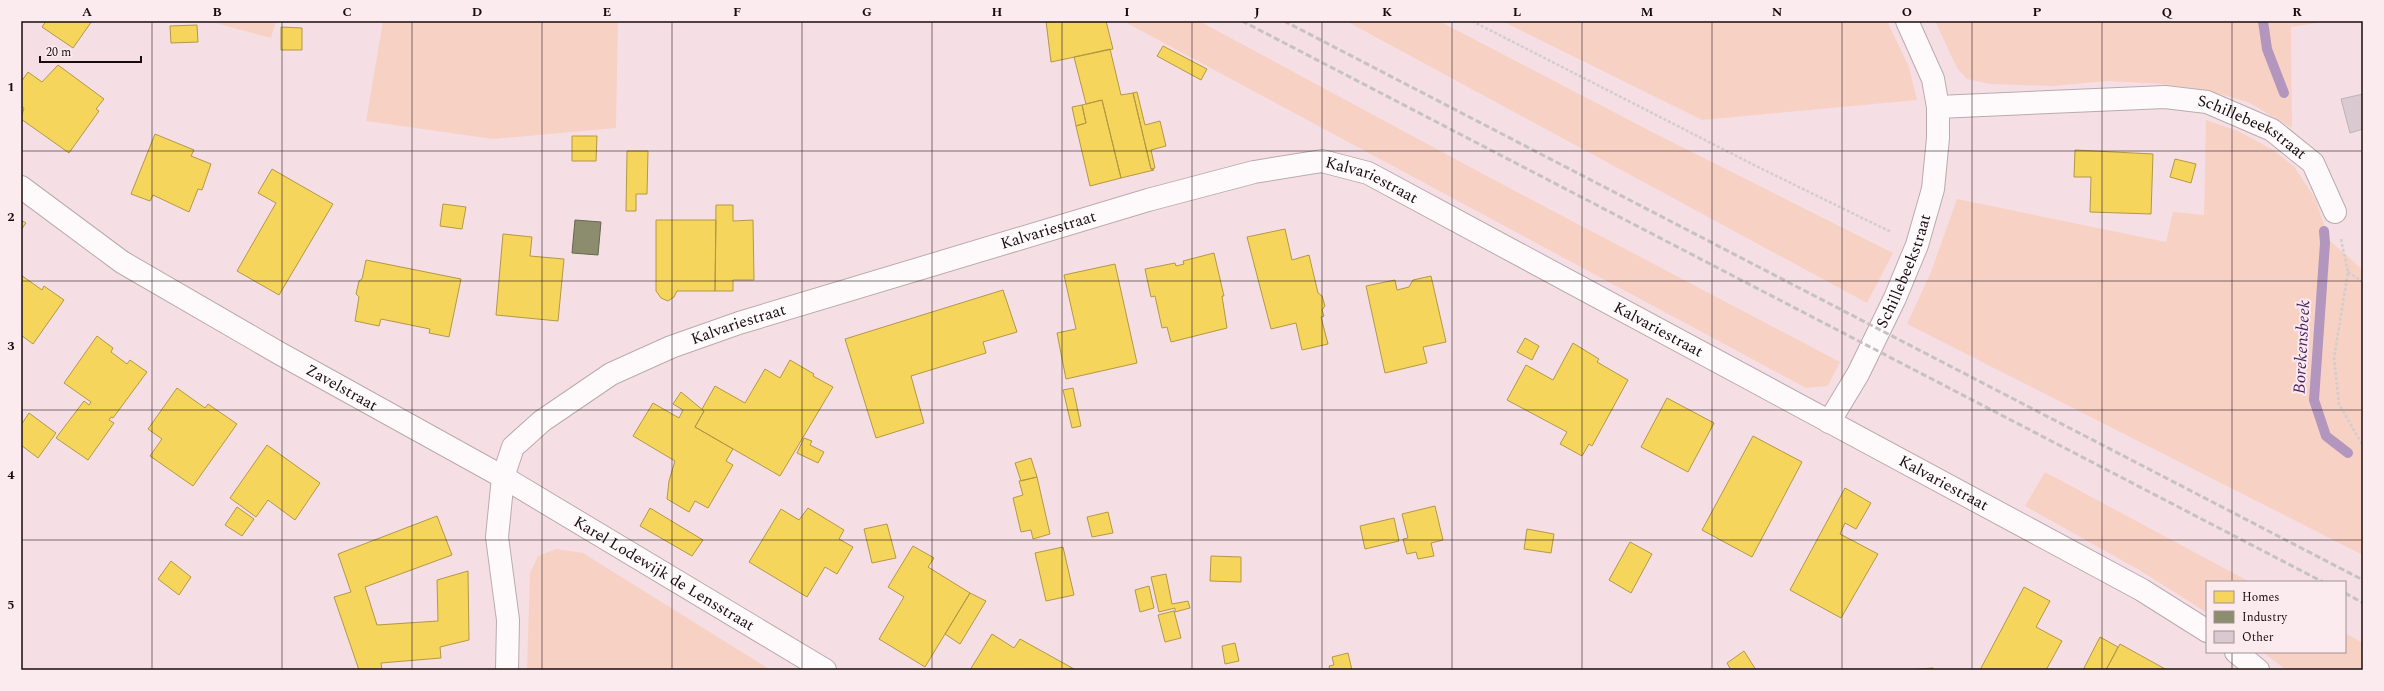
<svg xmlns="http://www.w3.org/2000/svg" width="2384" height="691" font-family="Spectral,serif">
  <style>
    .green { fill: #f8d1c5 }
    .homes { fill: #f6d55c; stroke: #b39845 }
    .industry { fill: #8c8c6e; stroke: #696551 }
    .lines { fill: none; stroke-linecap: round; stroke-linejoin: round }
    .stream { stroke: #b396be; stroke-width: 10 }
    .building { fill: #d9c9d0; stroke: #c0b0b7 }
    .minor-casing { stroke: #baaaae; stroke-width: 24 }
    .tertiary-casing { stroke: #baaaae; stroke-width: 24 }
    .path { stroke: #d3ccce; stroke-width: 2.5; stroke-dasharray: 3 2; stroke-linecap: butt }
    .minor { stroke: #fefafb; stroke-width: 22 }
    .tertiary { stroke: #fefafb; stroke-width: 22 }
    .rail { stroke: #c6c1c2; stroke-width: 3; stroke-dasharray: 6 3; stroke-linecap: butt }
    .grid { fill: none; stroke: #170b0e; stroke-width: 1; stroke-opacity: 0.55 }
    .labels { text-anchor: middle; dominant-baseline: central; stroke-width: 4; stroke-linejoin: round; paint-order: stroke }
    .street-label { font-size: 16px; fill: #170b0e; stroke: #fbebef }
    .water-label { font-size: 17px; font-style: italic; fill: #4a1d61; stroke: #fbebef }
    .neatline { fill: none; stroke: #170b0e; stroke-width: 1.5 }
    .grid-label { font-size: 13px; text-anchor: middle; font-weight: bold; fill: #170b0e }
  </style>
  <rect width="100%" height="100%" fill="#f5dfe5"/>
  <!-- green -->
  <path class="green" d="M 208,21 L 276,21 L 271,38 Z
    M 383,21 L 618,21 L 616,128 L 493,139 L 366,121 Z
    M 1123,21 L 1199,21 L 1498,182 L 1840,362 L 1828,386 L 1806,388 Z
    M 1346,21 L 1439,21 L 1656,134 L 1893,253 L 1867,303 Z
    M 1502,21 L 1887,21 L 1909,67 L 1917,100 L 1702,120 Z
    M 1935,21 L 2329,21 L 2291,27 L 2292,128 L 2248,102 L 2206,90 L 2162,84 L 2108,81 L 2052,86 L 1990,84 L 1967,79 L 1957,68 Z
    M 2206,120 L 2238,131 L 2273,150 L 2294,166 L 2316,200 L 2329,240 L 2363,270 L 2363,555 L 1907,324 L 1931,272 L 1957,199 L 2166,242 L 2173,212 L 2204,215 Z
    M 2045,472 L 2250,582 L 2207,582 L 2207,613 L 2141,571 L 2025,506 Z
    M 556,549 L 583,553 L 771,670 L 527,670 L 530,573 L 538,556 Z
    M 2345,633 L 2363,643 L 2363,670 L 2286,670 L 2263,652 L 2345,652 Z"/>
  <!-- homes -->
  <path class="homes" d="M 46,21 L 92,21 L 73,48 L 42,27 Z
    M 1046,21 L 1106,21 L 1113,49 L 1051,62 Z
    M 197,25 L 198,42 L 171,43 L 170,26 Z
    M 281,27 L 302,28 L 302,50 L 281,50 Z
    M 1163,46 L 1207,69 L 1201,80 L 1157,56 Z
    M 1110,49 L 1121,95 L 1133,93 L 1151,169 L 1154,170 L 1121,178 L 1102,100 L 1086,104 L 1074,57 Z
    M 58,65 L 104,99 L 96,109 L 99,111 L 69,153 L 21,119 L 24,108 L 21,106 L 21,82 L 28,72 L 42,82 Z
    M 1137,92 L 1145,125 L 1160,121 L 1166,146 L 1151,150 L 1155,168 L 1151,169 L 1133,93 Z
    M 1102,100 L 1121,178 L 1090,186 L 1076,126 L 1086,123 L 1082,105 Z
    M 1082,105 L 1086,123 L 1076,126 L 1072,107 Z
    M 155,134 L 194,150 L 191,156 L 211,164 L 202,190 L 198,189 L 189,212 L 153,195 L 150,201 L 131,194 Z
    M 572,136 L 597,136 L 596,161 L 572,161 Z
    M 2075,150 L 2153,154 L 2151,214 L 2090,212 L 2091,177 L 2074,177 Z
    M 627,151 L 648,151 L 647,194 L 636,194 L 636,211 L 626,211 Z
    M 2175,159 L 2196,164 L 2191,183 L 2170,177 Z
    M 272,169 L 333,204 L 279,295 L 237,271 L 276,203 L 258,193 Z
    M 443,204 L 466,207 L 462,229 L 440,226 Z
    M 716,205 L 733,205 L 733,221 L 753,220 L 754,280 L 733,280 L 733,291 L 715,291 Z
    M 21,220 L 26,223 L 21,230 Z
    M 656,220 L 716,220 L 715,291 L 677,291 L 674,297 L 668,301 L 661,298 L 656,291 Z
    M 1285,229 L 1292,260 L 1309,255 L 1318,293 L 1322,296 L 1325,306 L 1322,310 L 1324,316 L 1321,317 L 1328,344 L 1302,350 L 1296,323 L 1271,329 L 1247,237 Z
    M 503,234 L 532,237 L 530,256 L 564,259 L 558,321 L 496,315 Z
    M 1214,253 L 1224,296 L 1222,296 L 1227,328 L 1171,342 L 1167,327 L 1162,328 L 1155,296 L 1151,297 L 1145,269 L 1175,263 L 1176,266 L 1184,264 L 1183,261 Z
    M 366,260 L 461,279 L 449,337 L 429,333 L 430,329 L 381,319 L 379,326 L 355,321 L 359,297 L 356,294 L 359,281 L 362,279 Z
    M 1115,264 L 1137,363 L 1066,379 L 1057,333 L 1076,329 L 1064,275 Z
    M 21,275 L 42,290 L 44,286 L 64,300 L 33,344 L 21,335 Z
    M 1431,276 L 1446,342 L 1423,347 L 1427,363 L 1385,373 L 1366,286 L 1395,280 L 1397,290 L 1409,287 L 1413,280 Z
    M 1003,290 L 1017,332 L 983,342 L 986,353 L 911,376 L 924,423 L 876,438 L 845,339 Z
    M 97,336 L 113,348 L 111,352 L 127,364 L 130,360 L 147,372 L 113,418 L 111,417 L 109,420 L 114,423 L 88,460 L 56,438 L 84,401 L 89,405 L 91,402 L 64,383 Z
    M 1525,338 L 1539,346 L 1532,360 L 1517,352 Z
    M 1573,343 L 1599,359 L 1597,362 L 1628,380 L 1592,446 L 1589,444 L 1582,456 L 1560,444 L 1567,432 L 1507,400 L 1526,365 L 1553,380 Z
    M 790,360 L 814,374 L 813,376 L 833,387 L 780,476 L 695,427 L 704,411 L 702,409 L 715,386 L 745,403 L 765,369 L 780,378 Z
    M 177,388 L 205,408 L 208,404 L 237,424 L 193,486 L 150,456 L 162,439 L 148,429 Z
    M 1073,388 L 1081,426 L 1072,428 L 1063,390 Z
    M 681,392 L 704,411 L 695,427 L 733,449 L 726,461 L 733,465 L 708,508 L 695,501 L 689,512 L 667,499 L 669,481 L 675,461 L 633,436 L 653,403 L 679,418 L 683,410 L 673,404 Z
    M 1667,398 L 1714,423 L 1688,472 L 1641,447 Z
    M 29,413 L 56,433 L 38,458 L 21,445 L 21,425 Z
    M 1753,436 L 1802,462 L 1752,557 L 1702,530 Z
    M 804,438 L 812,441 L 810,445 L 824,452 L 818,463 L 797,453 Z
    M 267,445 L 320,483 L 295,520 L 268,500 L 256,517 L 230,498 Z
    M 1031,458 L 1037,477 L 1021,481 L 1015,463 Z
    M 1037,477 L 1050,534 L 1033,539 L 1031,530 L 1021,532 L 1013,498 L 1023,495 L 1019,481 Z
    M 1845,488 L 1871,503 L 1856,529 L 1845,523 L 1840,534 L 1878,554 L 1841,618 L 1790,590 Z
    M 1435,506 L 1443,540 L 1431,543 L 1434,556 L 1418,559 L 1416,552 L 1407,554 L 1403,539 L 1408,538 L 1402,514 Z
    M 237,507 L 254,519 L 242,536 L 225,525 Z
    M 650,508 L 703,540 L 692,556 L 640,526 Z
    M 808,508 L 844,530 L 839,539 L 853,547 L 837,574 L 825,567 L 807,597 L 749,562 L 781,509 L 799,520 Z
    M 1108,512 L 1113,533 L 1092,537 L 1087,517 Z
    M 437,516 L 452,555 L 365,587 L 377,625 L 438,621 L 437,580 L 468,571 L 469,640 L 440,647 L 441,658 L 381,663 L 382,670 L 359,670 L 334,597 L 351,592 L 338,554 Z
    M 1394,518 L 1399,541 L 1365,549 L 1360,526 Z
    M 887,524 L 896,558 L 872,563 L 864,529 Z
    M 1527,529 L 1554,534 L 1551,553 L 1524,549 Z
    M 1630,542 L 1652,554 L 1631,593 L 1609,580 Z
    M 913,546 L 934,558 L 928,567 L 970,593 L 925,667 L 879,639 L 904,597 L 888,587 Z
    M 1063,547 L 1074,595 L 1046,601 L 1035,553 Z
    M 1211,556 L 1241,557 L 1241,582 L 1210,581 Z
    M 171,561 L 191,577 L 179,595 L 158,579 Z
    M 1166,574 L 1172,604 L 1188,601 L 1190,608 L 1175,612 L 1175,608 L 1159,612 L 1151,577 Z
    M 1149,586 L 1154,608 L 1140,612 L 1135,590 Z
    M 2024,587 L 2050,601 L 2036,627 L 2062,641 L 2046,670 L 1980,670 Z
    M 970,593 L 986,601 L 960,644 L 945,634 Z
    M 1174,611 L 1181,638 L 1165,642 L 1158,615 Z
    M 992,634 L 1014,648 L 1020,639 L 1074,669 L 970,670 Z
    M 2100,637 L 2118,647 L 2106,670 L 2083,670 Z
    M 1235,643 L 1239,661 L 1225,664 L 1222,646 Z
    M 2120,644 L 2167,670 L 2106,670 Z
    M 1744,651 L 1756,670 L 1731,670 L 1727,663 Z
    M 1348,653 L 1352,670 L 1330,670 L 1329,666 L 1334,665 L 1332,657 Z
    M 1933,668 L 1934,670 L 1906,670 Z"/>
  <!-- industry -->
  <path class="industry" d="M 575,220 L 601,222 L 598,255 L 572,253 Z"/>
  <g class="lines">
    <!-- stream -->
    <path class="stream" d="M 2263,21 L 2267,49 L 2284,93
      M 2324,231 L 2325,243 L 2314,400 L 2326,436 L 2348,453"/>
  </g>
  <!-- building -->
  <path class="building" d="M 2363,94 L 2363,129 L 2350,133 L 2341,99 Z"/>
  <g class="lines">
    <!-- minor casing -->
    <g class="minor-casing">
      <g id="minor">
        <path id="s1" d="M 1938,107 L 2165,97 L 2207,102 L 2272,130 L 2313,163 L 2335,212"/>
        <path id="s2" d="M 1829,422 L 1858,374 L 1895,298 L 1917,245 L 1933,189 L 1938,138 L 1938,107 L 1933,79 L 1907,21"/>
        <path d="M 2236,652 L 2258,670"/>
        <path id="s3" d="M 507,670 L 508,620 L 497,537 L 503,477 L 513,447 L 542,421 L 611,374 L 671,347 L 739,323 L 1148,200 L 1254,172 L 1322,161 L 1368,173 L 2142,590 L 2207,631"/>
      </g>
    </g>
    <!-- tertiary casing -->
    <g class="tertiary-casing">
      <g id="tertiary">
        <path id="s4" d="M 21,187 L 122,262 L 279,353 L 503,477 L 825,670"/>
      </g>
    </g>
    <!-- path -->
    <path class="path" d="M 1472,21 L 1756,166 L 1891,232
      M 2341,239 L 2348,272 L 2334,358 L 2339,404 L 2363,446
      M 2348,272 L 2363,282"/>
    <!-- minor -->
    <use href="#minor" class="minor"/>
    <!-- tertiary -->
    <use href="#tertiary" class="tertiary"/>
    <!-- rail -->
    <path class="rail" d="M 1242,21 L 2323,582
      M 1284,21 L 2363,580
      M 2345,593 L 2363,603"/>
  </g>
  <!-- grid -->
  <path class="grid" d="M 152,21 L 152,670M 282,21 L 282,670M 412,21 L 412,670M 542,21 L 542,670M 672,21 L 672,670M 802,21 L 802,670M 932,21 L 932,670M 1062,21 L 1062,670M 1192,21 L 1192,670M 1322,21 L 1322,670M 1452,21 L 1452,670M 1582,21 L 1582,670M 1712,21 L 1712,670M 1842,21 L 1842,670M 1972,21 L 1972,670M 2102,21 L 2102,670M 2232,21 L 2232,582M 21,151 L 2363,151M 21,281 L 2363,281M 21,410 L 2363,410M 21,540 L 2363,540M 2232,652 L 2232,670"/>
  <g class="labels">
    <!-- street labels -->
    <g class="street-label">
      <text stroke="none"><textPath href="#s1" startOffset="321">Schillebeekstraat</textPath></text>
      <text stroke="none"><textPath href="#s3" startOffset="1145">Kalvariestraat</textPath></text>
      <text stroke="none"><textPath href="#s3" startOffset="809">Kalvariestraat</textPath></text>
      <text stroke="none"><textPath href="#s2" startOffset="169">Schillebeekstraat</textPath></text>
      <text stroke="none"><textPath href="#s3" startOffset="485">Kalvariestraat</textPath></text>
      <text stroke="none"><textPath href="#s3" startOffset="1469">Kalvariestraat</textPath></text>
      <text stroke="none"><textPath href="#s4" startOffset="379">Zavelstraat</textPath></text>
      <text stroke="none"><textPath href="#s3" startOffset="1793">Kalvariestraat</textPath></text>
      <text stroke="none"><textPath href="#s4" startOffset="751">Karel Lodewijk de Lensstraat</textPath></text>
    </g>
    <!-- water labels -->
    <g class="water-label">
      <text transform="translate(2302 347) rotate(-87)">Borekensbeek</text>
    </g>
  </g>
  <!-- border -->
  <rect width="2384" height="691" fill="none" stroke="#fbebef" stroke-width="44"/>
  <!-- legend -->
  <rect x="2206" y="581" width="140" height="72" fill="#fbebef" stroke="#a09195"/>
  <rect x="2214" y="591" width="20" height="12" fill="#f6d55c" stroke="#a09195"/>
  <text x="2242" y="601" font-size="12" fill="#170b0e">Homes</text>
  <rect x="2214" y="611" width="20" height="12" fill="#8c8c6e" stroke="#a09195"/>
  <text x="2242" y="621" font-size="12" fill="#170b0e">Industry</text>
  <rect x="2214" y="631" width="20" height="12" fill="#d9c9d0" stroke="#a09195"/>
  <text x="2242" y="641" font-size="12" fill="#170b0e">Other</text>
  <!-- scale -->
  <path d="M40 56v6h101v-6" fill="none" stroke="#170b0e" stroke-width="2"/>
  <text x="46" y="56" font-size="12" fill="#170b0e" stroke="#fbebef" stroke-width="3" paint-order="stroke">20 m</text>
  <rect x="22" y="22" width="2340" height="647" class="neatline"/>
  <g class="grid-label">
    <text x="87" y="16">A</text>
    <text x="217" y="16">B</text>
    <text x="347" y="16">C</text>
    <text x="477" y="16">D</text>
    <text x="607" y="16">E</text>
    <text x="737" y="16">F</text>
    <text x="867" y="16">G</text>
    <text x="997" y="16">H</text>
    <text x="1127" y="16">I</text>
    <text x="1257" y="16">J</text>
    <text x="1387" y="16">K</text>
    <text x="1517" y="16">L</text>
    <text x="1647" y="16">M</text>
    <text x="1777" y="16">N</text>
    <text x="1907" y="16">O</text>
    <text x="2037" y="16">P</text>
    <text x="2167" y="16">Q</text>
    <text x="2297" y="16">R</text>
    <text x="11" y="91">1</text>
    <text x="11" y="221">2</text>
    <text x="11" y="350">3</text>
    <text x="11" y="479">4</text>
    <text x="11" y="609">5</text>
  </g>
</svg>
